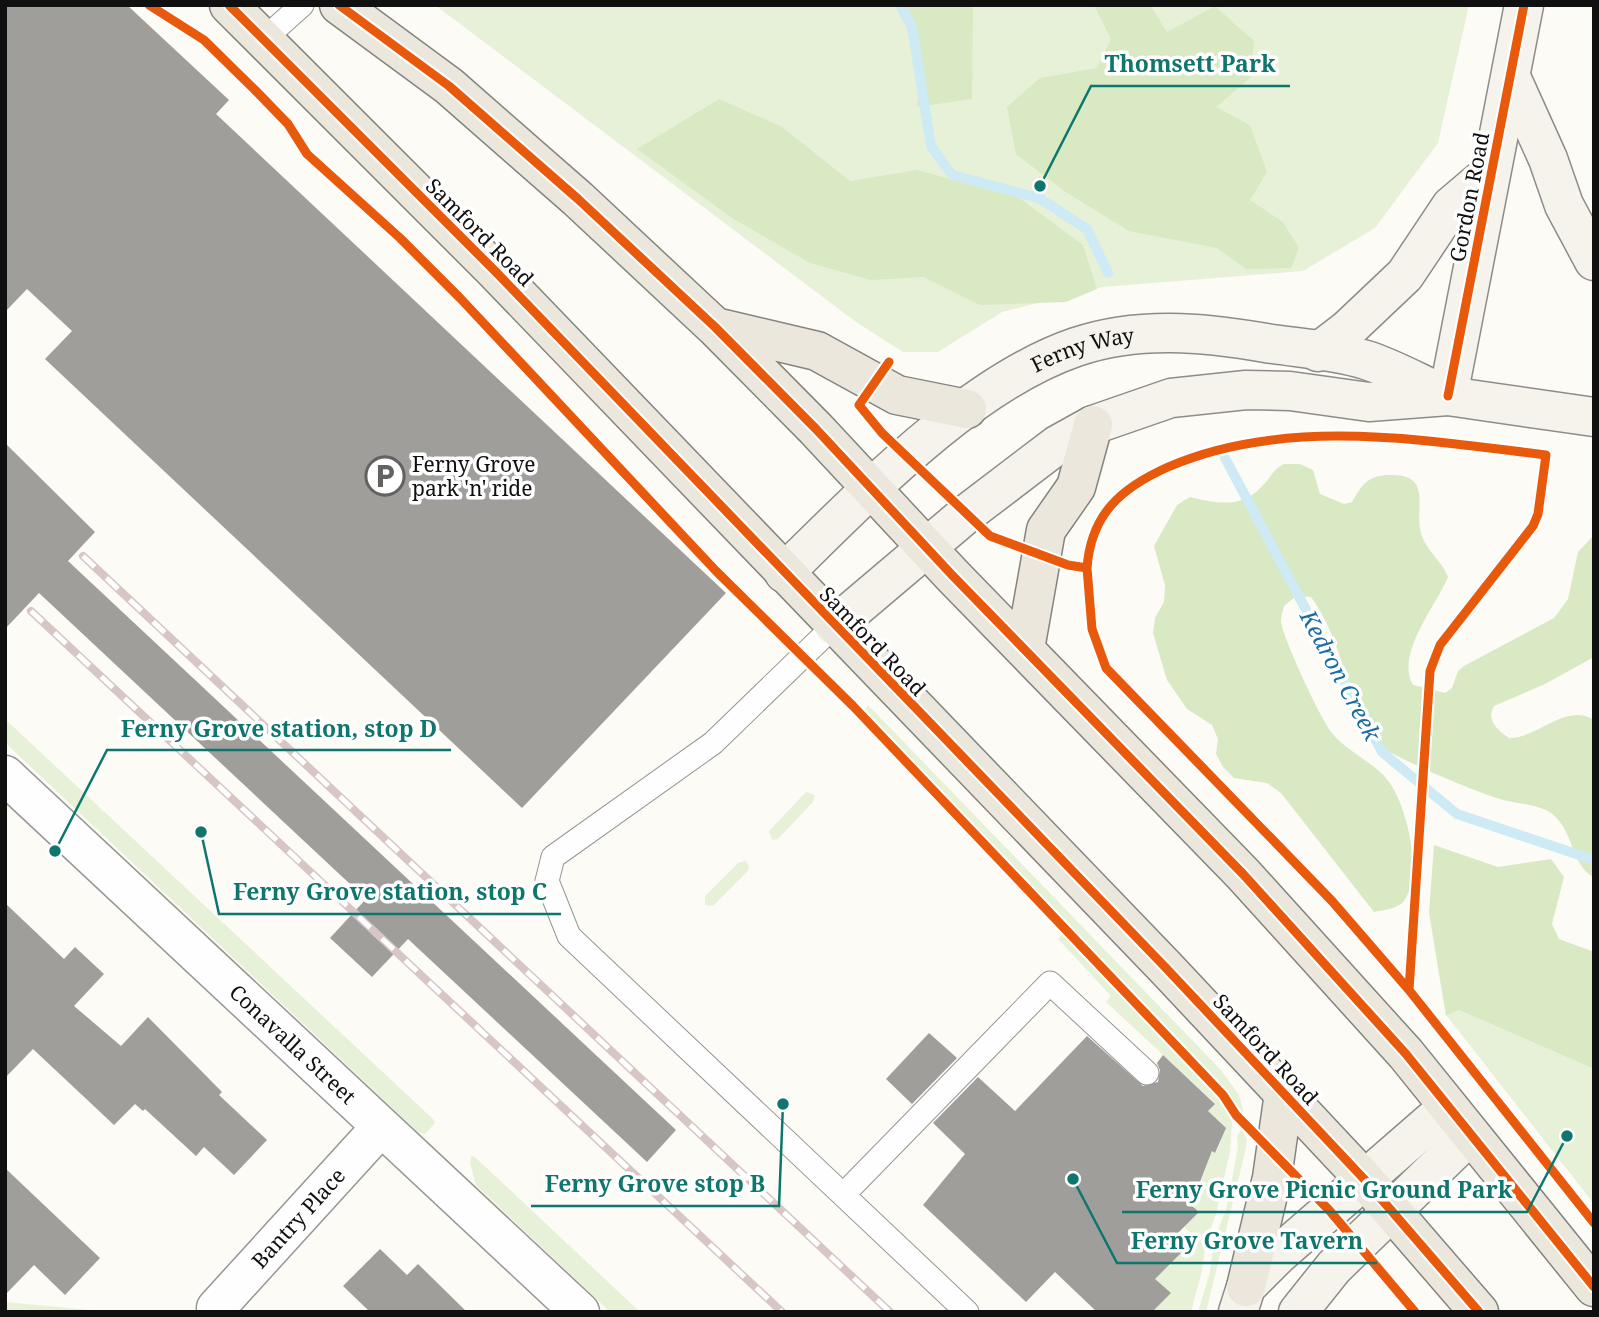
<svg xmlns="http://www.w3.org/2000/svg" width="1599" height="1317" font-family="'Noto Serif',serif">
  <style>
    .green { fill: #e7f1d7 }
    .forest { fill: #d8e9c4 }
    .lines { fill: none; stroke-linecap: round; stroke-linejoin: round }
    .stream { stroke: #cdeaf5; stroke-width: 10 }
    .building { fill: #a09e9b }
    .lane-casing { stroke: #969694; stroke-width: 25 }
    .street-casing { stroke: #969694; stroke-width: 41 }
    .secondary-casing { stroke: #8d8c8a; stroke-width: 41 }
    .primary-casing { stroke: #848381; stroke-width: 41 }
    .lane { stroke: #fffefe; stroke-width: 23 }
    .street { stroke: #fffefe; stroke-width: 38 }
    .secondary { stroke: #f5f3eb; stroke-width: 38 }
    .primary { stroke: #ece7dc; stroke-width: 38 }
    .rail-casing { stroke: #d8c6c7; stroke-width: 8 }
    .rail { stroke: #fff; stroke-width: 5; stroke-dasharray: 16; stroke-linecap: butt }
    .cycleway-casing { stroke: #fff; stroke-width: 13 }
    .cycleway { stroke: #e8590c; stroke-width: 9 }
    .labels { text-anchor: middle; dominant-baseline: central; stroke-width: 7; stroke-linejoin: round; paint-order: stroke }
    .street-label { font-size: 21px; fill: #101010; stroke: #fff }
    .poi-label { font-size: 21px; fill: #101010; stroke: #fff; text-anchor: start }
    .water-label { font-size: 23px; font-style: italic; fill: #1a6da1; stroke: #fff }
    .leader { fill: none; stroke: #0f766e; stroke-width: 2.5 }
    .callout-dot { fill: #0f766e; stroke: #fff; stroke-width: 2.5 }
    .callout-label { font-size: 23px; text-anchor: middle; font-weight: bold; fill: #0f766e; stroke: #fff; stroke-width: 7; stroke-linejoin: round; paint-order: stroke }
  </style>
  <rect width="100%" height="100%" fill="#fcfbf6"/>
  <!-- green -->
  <path class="green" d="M 435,5 L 1469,5 L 1438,143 L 1375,228 L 1303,271 L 1103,287 L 1002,312 L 938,352 L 903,352 L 856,322 Z
    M 868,705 L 1221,1070 L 1239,1095 L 1245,1118 L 1219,1081 L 865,711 Z
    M 5,719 L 433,1119 L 435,1123 L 425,1134 L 418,1132 L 16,753 L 5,742 Z
    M 806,792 L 815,795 L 813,802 L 778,839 L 772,840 L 769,831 Z
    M 745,861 L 749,866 L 748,871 L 713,906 L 705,905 L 705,896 L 738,863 Z
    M 1062,935 L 1220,1097 L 1232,1122 L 1230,1152 L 1216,1214 L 1206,1240 L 1202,1271 L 1191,1312 L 1152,1312 L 1170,1293 L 1155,1279 L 1186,1248 L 1192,1234 L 1184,1227 L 1199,1212 L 1192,1205 L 1212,1151 L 1216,1153 L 1224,1132 L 1208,1111 L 1214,1102 L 1106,1002 L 1111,996 L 1058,939 Z
    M 1459,1010 L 1594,1069 L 1594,1204 L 1447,1016 Z
    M 1242,1129 L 1247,1140 L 1245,1152 L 1206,1312 L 1198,1312 L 1210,1272 L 1214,1239 L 1226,1210 L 1238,1147 L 1237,1136 Z
    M 471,1156 L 475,1157 L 640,1312 L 610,1312 L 476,1185 L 470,1163 Z
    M 5,1302 L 101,1311 L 101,1312 L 5,1312 Z"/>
  <!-- forest -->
  <path class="forest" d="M 896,5 L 973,5 L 972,99 L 917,107 L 922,59 Z
    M 1094,5 L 1150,5 L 1167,32 L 1215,6 L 1254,41 L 1250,78 L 1216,107 L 1250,125 L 1267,172 L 1250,200 L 1283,222 L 1299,248 L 1291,268 L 1246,269 L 1217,248 L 1129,231 L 1064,191 L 1016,154 L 1007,107 L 1040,78 L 1097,68 L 1111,39 Z
    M 719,99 L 782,127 L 850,181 L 917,170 L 1018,197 L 1083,245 L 1097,289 L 1066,302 L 980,305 L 924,277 L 871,280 L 810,263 L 732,218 L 637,149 Z
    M 1284,464 L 1300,464 L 1313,470 L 1320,494 L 1344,504 L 1352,502 C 1362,485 1367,476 1388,475 C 1436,473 1412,510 1422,536 C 1427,551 1442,561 1448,577 C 1436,606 1395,654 1413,685 L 1445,693 L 1452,688 L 1458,671 L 1464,666 L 1554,618 L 1568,599 L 1578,552 L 1594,535 L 1594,657 L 1545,684 L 1494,706 C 1486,720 1497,730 1509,738 C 1537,739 1566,702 1594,720 L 1594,877 C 1570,867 1575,825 1546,810 C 1531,803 1515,804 1500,799 C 1473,791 1376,751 1360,732 C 1344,712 1348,678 1339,654 C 1333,636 1323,613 1311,597 L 1296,596 L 1284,606 C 1283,610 1281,617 1281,622 C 1283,638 1321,720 1332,733 C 1348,753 1375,762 1389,782 C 1407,806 1423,874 1404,901 C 1397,909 1384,910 1374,912 L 1281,793 L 1267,783 L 1234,778 L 1223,767 L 1216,754 L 1218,739 L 1212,725 L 1187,709 L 1167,680 L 1153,633 L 1155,618 L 1164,602 L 1165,585 L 1154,546 L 1177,505 L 1190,497 C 1219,504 1244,509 1265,483 C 1272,475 1275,468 1284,464 Z
    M 1434,845 L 1498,867 L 1551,859 L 1564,877 L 1552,924 L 1559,939 L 1594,952 L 1594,1069 L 1459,1010 L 1446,1016 L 1429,913 Z"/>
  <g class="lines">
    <!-- stream -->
    <path class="stream" d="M 900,5 L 912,27 L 931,146 L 952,175 L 1039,198 L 1087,229 L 1108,273
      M 1225,458 L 1382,752 L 1457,814 L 1594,860"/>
  </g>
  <!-- building -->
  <path class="building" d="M 5,5 L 127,5 L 229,100 L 216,114 L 726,593 L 522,808 L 45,359 L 72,331 L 27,289 L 5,312 Z
    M 5,443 L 95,532 L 68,561 L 676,1130 L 647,1162 L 408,939 L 372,977 L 330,938 L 366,899 L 39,593 L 5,629 Z
    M 5,903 L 64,959 L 75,947 L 104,974 L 74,1006 L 121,1046 L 148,1017 L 222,1092 L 219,1095 L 267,1140 L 234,1175 L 204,1147 L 196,1156 L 145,1109 L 143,1111 L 135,1104 L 114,1125 L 33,1049 L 5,1078 Z
    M 929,1033 L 957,1058 L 912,1104 L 886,1079 Z
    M 1087,1036 L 1143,1086 L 1158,1082 L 1160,1070 L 1157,1063 L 1163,1055 L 1215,1104 L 1208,1111 L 1226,1128 L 1215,1153 L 1212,1151 L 1191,1205 L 1199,1212 L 1174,1237 L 1186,1248 L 1155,1279 L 1171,1293 L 1152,1312 L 1097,1312 L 1055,1272 L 1026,1302 L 923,1205 L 965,1154 L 933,1123 L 978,1077 L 1015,1111 Z
    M 5,1168 L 100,1258 L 65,1295 L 34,1265 L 5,1295 Z
    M 380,1249 L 407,1275 L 418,1264 L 467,1312 L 370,1312 L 343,1286 Z"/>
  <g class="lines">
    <!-- lane casing -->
    <g class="lane-casing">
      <path id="lane" d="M 263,40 L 302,5
        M 834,626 L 713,743 L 553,857 L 547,881 L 569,936 L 967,1312
        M 844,1194 L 1050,983 L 1147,1073"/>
    </g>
    <!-- street casing -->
    <g class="street-casing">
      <g id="street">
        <path id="s1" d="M 5,775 L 580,1312"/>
        <path id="s2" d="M 216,1308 L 380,1128"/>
      </g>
    </g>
    <!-- secondary casing -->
    <g class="secondary-casing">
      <g id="secondary">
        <path d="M 1511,77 L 1548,159 L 1564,205 L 1594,261"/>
        <path d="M 1318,352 L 1348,329 L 1405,275 L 1451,206 L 1491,172"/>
        <path d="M 1448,396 L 1524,5"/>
        <path id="s3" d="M 784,573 C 864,495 970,383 1076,347 C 1138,326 1203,332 1266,343 C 1298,348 1334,350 1366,360 C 1392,368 1418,383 1443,394"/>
        <path d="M 834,626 L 965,515 L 1057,445 L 1093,425 L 1171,398 L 1246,390 L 1290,391 L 1369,402 L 1448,396 L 1594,417"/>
        <path d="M 1238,1312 L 1246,1287 L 1278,1255 L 1448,1107"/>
        <path d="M 1298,1312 L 1334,1267 L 1470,1135"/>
      </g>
    </g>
    <!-- primary casing -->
    <g class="primary-casing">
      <path id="primary" d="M 229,5 L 495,271 L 1166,968 L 1364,1179 L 1479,1312
        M 339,5 L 449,86 L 578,199 L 715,327 L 816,429 L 952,575 L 1243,874 L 1406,1054 L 1594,1287
        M 715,327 L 817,351 L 897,395 L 967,409
        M 1025,649 L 1046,530 L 1076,487 L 1093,425
        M 1246,1287 L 1272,1178 L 1284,1093"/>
    </g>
    <!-- lane -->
    <use href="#lane" class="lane"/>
    <!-- street -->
    <use href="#street" class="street"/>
    <!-- secondary -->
    <use href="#secondary" class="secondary"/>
    <!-- primary -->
    <use href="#primary" class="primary"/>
    <!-- rail casing -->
    <g class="rail-casing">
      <path id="rail" d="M 83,556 L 890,1312
        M 31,611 L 782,1312"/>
    </g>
    <!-- rail -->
    <use href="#rail" class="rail"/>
    <!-- cycleway casing -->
    <g class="cycleway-casing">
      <path id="cycleway" d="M 149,5 L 204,40 L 255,90 L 288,124 L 307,154 L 400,238 L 460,298 L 716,571 L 853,706 L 1223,1095 L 1236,1115 L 1329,1210 L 1415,1312
        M 229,5 L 495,271 L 1166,968 L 1364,1179 L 1479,1312
        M 339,5 L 449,86 L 578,199 L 715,327 L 816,429 L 952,575 L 1243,874 L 1406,1054 L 1594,1287
        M 889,362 L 859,405 L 882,433 L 990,536 L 1068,565 L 1087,568 L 1092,629 L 1106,668 L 1332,901 L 1409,990 L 1594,1223
        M 1448,396 L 1524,5
        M 1087,568 C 1091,514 1121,488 1168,467 C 1286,416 1423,440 1546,455 L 1538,514 L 1533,526 L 1440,645 L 1430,671 L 1409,990"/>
    </g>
    <!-- cycleway -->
    <use href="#cycleway" class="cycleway"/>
  </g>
  <!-- icons -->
  <defs>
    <g id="parking-ring" transform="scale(2.0125)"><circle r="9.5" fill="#fff" stroke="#636260" stroke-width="1.5"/><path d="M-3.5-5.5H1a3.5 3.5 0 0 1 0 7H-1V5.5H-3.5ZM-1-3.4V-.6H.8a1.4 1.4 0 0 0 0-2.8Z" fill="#636260"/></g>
  </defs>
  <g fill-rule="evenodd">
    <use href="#parking-ring" x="385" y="476"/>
  </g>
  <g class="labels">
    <!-- street labels -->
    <g class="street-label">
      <text transform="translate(1469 197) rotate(-79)">Gordon Road</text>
      <text transform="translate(480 232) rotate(45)">Samford Road</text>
      <text stroke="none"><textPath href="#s3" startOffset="378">Ferny Way</textPath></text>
      <text transform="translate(873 641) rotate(46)">Samford Road</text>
      <text stroke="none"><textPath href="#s1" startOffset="394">Conavalla Street</textPath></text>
      <text transform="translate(1266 1049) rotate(47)">Samford Road</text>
      <text stroke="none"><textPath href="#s2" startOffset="122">Bantry Place</textPath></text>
    </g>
    <!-- poi labels -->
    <g class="poi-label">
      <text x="412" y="464">Ferny Grove<tspan x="412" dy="24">park 'n' ride</tspan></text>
    </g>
    <!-- water labels -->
    <g class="water-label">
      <text transform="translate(1341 675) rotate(62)">Kedron Creek</text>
    </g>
  </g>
  <!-- callouts -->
  <path class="leader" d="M1040 186L1091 86H1290M55 851L107 750H451M201 832L219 914H561M783 1104L779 1206H531M1567 1136L1527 1212H1122M1073 1179L1117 1263H1377"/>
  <g class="callout-dot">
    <circle cx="1040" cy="186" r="7"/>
    <circle cx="55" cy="851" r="7"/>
    <circle cx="201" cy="832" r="7"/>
    <circle cx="783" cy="1104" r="7"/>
    <circle cx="1567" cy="1136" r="7"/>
    <circle cx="1073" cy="1179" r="7"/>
  </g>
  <g class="callout-label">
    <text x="1190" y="72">Thomsett Park</text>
    <text x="279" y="737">Ferny Grove station, stop D</text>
    <text x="390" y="900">Ferny Grove station, stop C</text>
    <text x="655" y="1192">Ferny Grove stop B</text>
    <text x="1324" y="1198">Ferny Grove Picnic Ground Park</text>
    <text x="1247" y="1249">Ferny Grove Tavern</text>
  </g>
  <!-- border -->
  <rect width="1599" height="1317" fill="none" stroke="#101010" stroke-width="14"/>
</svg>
